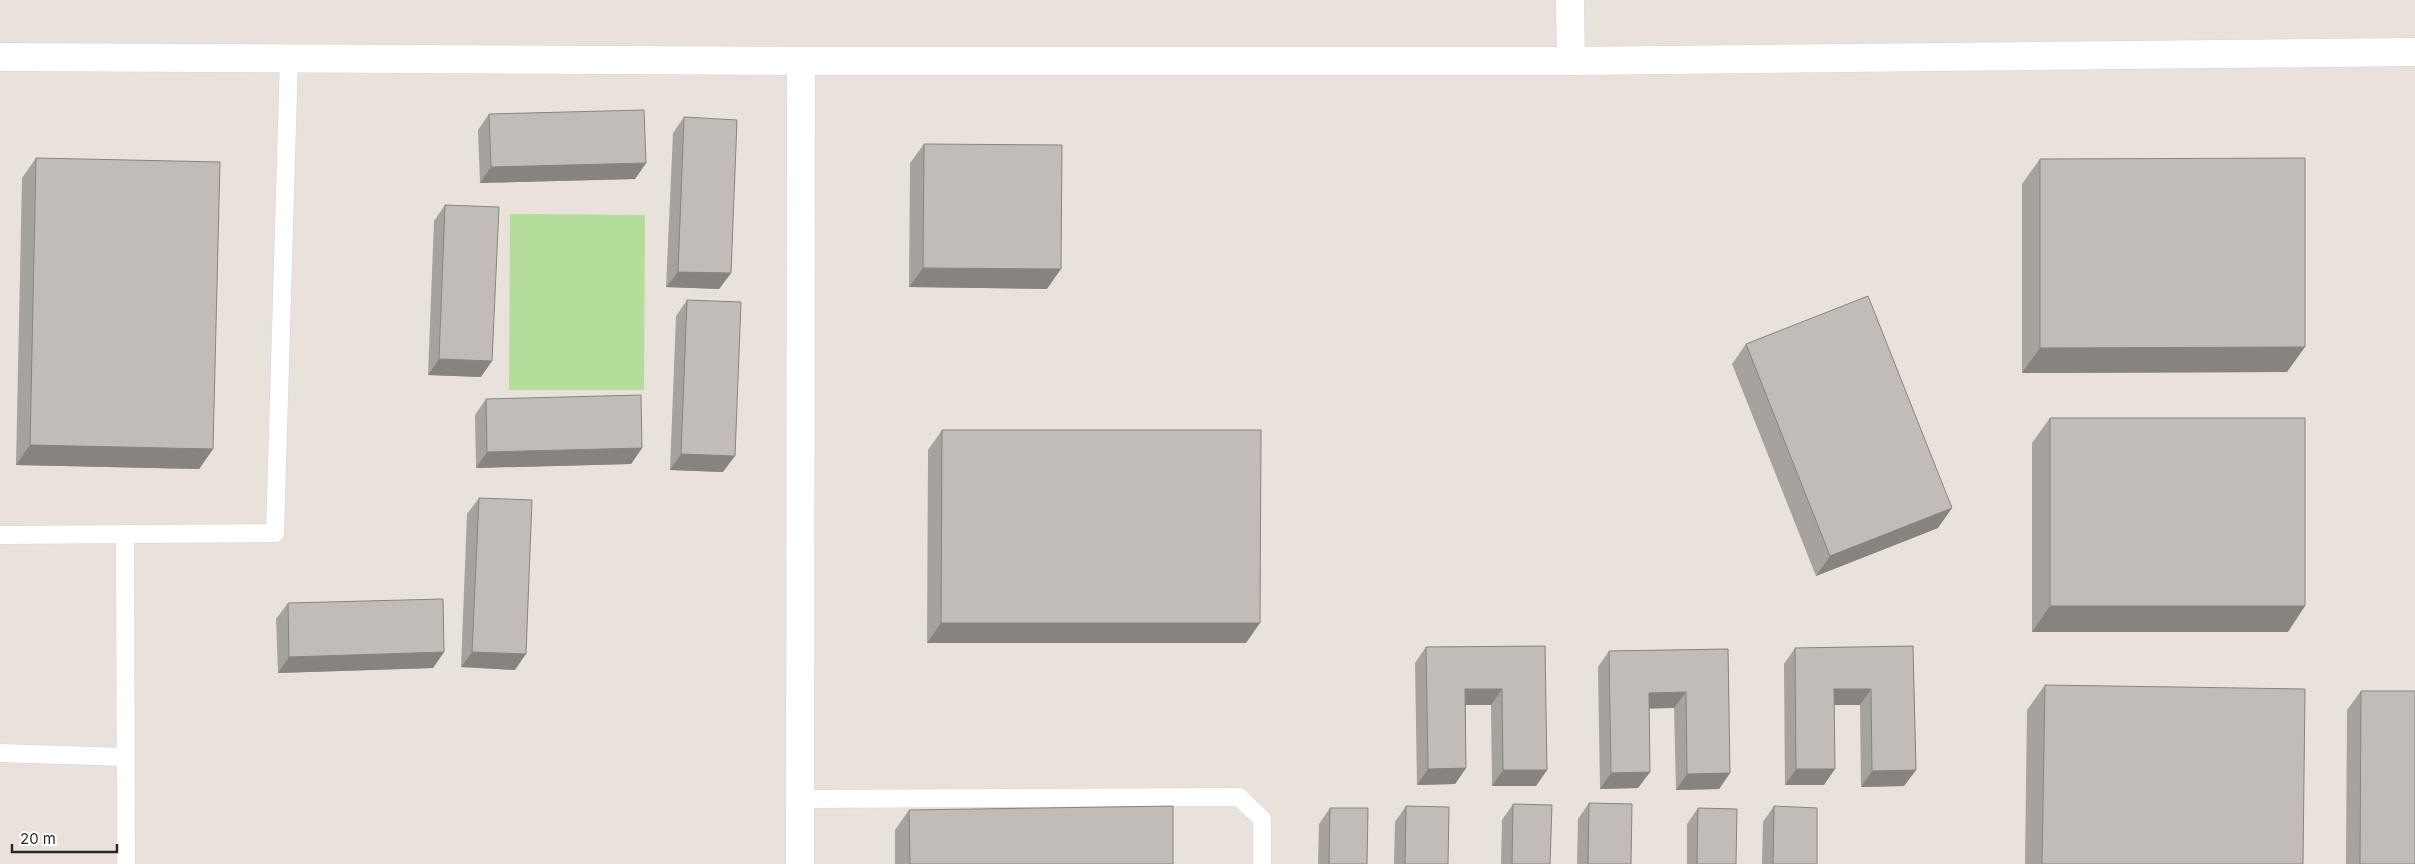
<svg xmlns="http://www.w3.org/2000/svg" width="2415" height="864" font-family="Inter,sans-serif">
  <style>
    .green { fill: #b4dc9a }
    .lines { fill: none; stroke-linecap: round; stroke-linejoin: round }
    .lane-casing { stroke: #d0d4e0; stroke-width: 19 }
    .street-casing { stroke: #d0d4e0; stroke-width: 29 }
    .secondary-casing { stroke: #d0d4e0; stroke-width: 29 }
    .lane { stroke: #fff; stroke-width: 18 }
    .street { stroke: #fff; stroke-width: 28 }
    .secondary { stroke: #fff; stroke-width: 28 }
    .wall { fill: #a6a29d }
    .shaded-wall { fill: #878480 }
    .building { fill: #c1bcb7; stroke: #878480 }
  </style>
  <rect width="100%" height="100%" fill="#e9e2da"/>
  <!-- green -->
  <path class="green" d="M 510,214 L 645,215 L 644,390 L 509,390 Z"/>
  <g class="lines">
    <!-- lane casing -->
    <g class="lane-casing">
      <path id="lane" d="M 125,534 L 126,864
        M 0,535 L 275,533 L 289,57
        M 0,753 L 126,757
        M 800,799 L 1239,797 L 1262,819 L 1262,864"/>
    </g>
    <!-- street casing -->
    <g class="street-casing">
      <path id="street" d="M 1570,0 L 1571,61
        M 800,864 L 801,61"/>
    </g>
    <!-- secondary casing -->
    <g class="secondary-casing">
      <path id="secondary" d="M 0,57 L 801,61 L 1571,61 L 2415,52"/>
    </g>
    <!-- lane -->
    <use href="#lane" class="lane"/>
    <!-- street -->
    <use href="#street" class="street"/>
    <!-- secondary -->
    <use href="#secondary" class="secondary"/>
  </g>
  <!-- wall -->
  <path class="wall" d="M 489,114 L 646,163 L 635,179 L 480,183 L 478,130 Z
    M 684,117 L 731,273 L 719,289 L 666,287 L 673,133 Z
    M 924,144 L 1047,289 L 909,287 L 910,163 Z
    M 36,158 L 213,449 L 199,469 L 16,465 L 22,178 Z
    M 2040,159 L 2287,372 L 2022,373 L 2022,184 Z
    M 445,205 L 481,377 L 428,375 L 434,221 Z
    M 687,300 L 723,472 L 670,470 L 676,316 Z
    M 1746,344 L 1938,528 L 1816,576 L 1732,364 Z
    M 486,399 L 642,448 L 631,464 L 476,468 L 475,415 Z
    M 2050,418 L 2288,632 L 2032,632 L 2032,443 Z
    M 942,430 L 1246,643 L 927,643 L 928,450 Z
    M 479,498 L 515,670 L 461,667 L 467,514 Z
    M 288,603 L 444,652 L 433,668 L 278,673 L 276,619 Z
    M 1545,646 L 1547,770 L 1536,786 L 1492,786 L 1491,705 L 1466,705 L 1466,768 L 1455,784 L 1417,785 L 1415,663 L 1426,647 Z
    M 1913,646 L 1916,770 L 1904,786 L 1861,787 L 1860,705 L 1834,705 L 1824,785 L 1785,785 L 1784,664 L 1795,648 Z
    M 1728,649 L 1730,773 L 1719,789 L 1676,790 L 1674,708 L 1649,708 L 1650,772 L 1638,788 L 1600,789 L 1598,667 L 1609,651 Z
    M 2045,685 L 2303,864 L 2025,864 L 2027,710 Z
    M 2361,691 L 2415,864 L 2346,864 L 2347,710 Z
    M 1589,803 L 1631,864 L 1577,864 L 1578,819 Z
    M 1513,804 L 1550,864 L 1501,864 L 1502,820 Z
    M 1406,806 L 1448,864 L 1394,864 L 1395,822 Z
    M 1774,806 L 1817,864 L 1762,864 L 1763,822 Z
    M 1330,808 L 1367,864 L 1318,864 L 1319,824 Z
    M 1698,808 L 1736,864 L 1687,864 L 1687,824 Z
    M 909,810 L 1173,864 L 895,864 L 895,830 Z"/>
  <!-- shaded-wall -->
  <path class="shaded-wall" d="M 646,163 L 635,179 L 480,183 L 491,167 Z
    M 923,268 L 1061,269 L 1047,289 L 909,287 Z
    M 678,272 L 731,273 L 719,289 L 666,287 Z
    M 2305,347 L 2287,372 L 2022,373 L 2040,348 Z
    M 439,359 L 492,361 L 481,377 L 428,375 Z
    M 30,445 L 213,449 L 199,469 L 16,465 Z
    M 642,448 L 631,464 L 476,468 L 487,452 Z
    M 681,454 L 735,456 L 723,472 L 670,470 Z
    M 1952,508 L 1938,528 L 1816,576 L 1830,556 Z
    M 2050,606 L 2305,606 L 2288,632 L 2032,632 Z
    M 941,623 L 1260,623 L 1246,643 L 927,643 Z
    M 444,652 L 433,668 L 278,673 L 289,657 Z
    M 472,652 L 526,654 L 515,670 L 461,667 Z
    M 1465,689 L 1502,689 L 1491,705 L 1454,705 Z
    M 1834,689 L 1871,689 L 1860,705 L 1823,705 Z
    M 1686,692 L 1674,708 L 1637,709 L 1649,693 Z
    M 1466,768 L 1455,784 L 1417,785 L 1428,769 Z
    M 1796,769 L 1835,769 L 1824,785 L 1785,785 Z
    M 1503,770 L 1547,770 L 1536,786 L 1492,786 Z
    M 1916,770 L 1904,786 L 1861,787 L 1872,771 Z
    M 1650,772 L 1638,788 L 1600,789 L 1611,773 Z
    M 1730,773 L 1719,789 L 1676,790 L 1687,774 Z"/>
  <!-- building -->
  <path class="building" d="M 644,110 L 646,163 L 491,167 L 489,114 Z
    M 684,117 L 737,120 L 731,273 L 678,272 Z
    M 924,144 L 1062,145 L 1061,269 L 923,268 Z
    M 36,158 L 220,162 L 213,449 L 30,445 Z
    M 2305,158 L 2305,347 L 2040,348 L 2040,159 Z
    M 445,205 L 499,207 L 492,361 L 439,359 Z
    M 1868,296 L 1952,508 L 1830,556 L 1746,344 Z
    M 687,300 L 741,302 L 735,456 L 681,454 Z
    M 641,395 L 642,448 L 487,452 L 486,399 Z
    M 2050,418 L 2305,418 L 2305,606 L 2050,606 Z
    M 942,430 L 1261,430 L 1260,623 L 941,623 Z
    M 479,498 L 532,500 L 526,654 L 472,652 Z
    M 443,599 L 444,652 L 289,657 L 288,603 Z
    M 1545,646 L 1547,770 L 1503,770 L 1502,689 L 1465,689 L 1466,768 L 1428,769 L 1426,647 Z
    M 1913,646 L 1916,770 L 1872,771 L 1871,689 L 1834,689 L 1835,769 L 1796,769 L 1795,648 Z
    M 1728,649 L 1730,773 L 1687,774 L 1686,692 L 1649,693 L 1650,772 L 1611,773 L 1609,651 Z
    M 2045,685 L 2305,689 L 2303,864 L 2042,864 Z
    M 2361,691 L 2415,691 L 2415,864 L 2360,864 Z
    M 1589,803 L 1632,804 L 1631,864 L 1588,864 Z
    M 1513,804 L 1552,805 L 1550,864 L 1512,864 Z
    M 1173,806 L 1173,864 L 910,864 L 909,810 Z
    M 1406,806 L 1449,807 L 1448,864 L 1405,864 Z
    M 1774,806 L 1817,808 L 1817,864 L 1773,864 Z
    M 1330,808 L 1368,808 L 1367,864 L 1329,864 Z
    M 1698,808 L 1737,809 L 1736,864 L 1697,864 Z"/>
  <!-- scale -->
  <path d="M12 844v8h105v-8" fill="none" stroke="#282828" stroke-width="2.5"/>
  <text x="20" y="844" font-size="15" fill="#282828" stroke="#ffffff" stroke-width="4" paint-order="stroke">20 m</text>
</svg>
